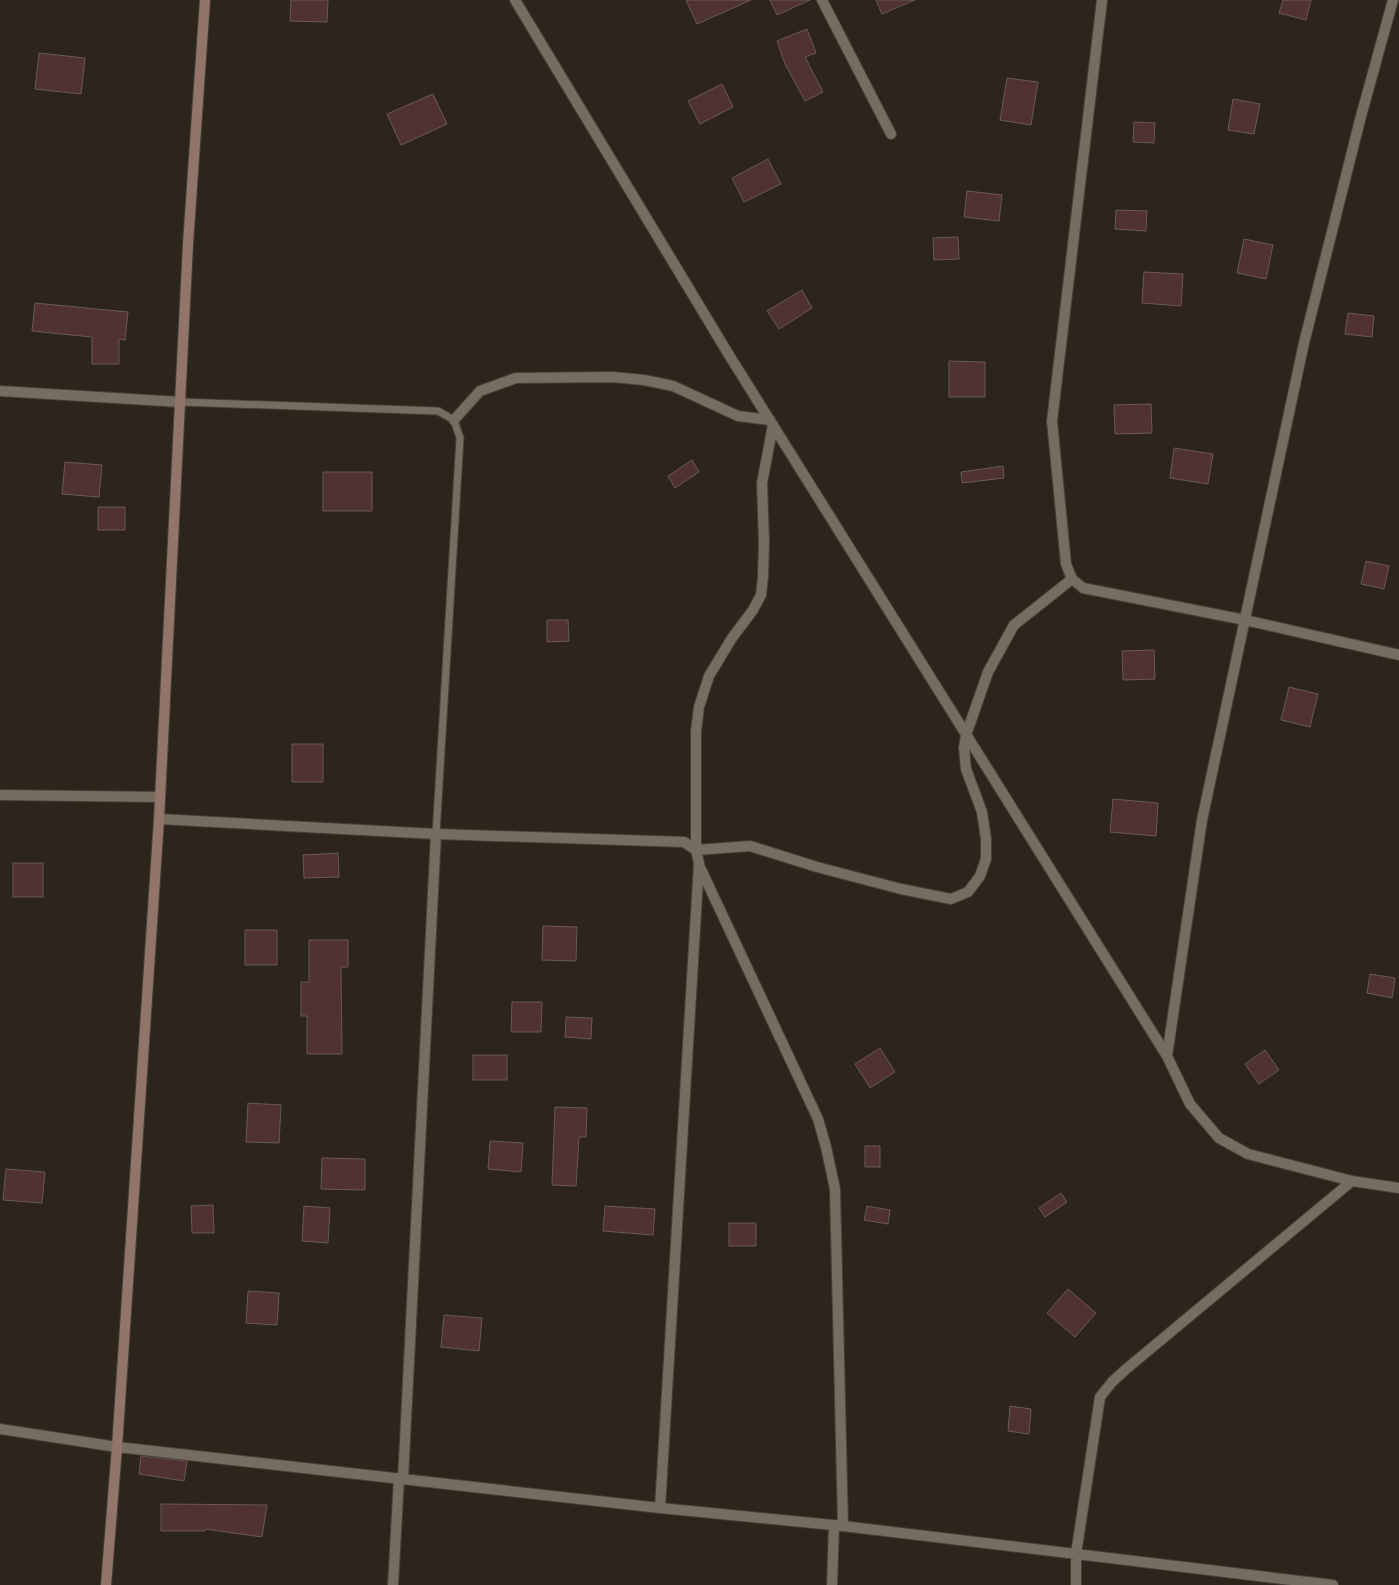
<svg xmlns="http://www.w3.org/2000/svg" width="1399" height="1585" font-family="'IBM Plex Sans',sans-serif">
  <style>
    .building { fill: #4f3231; stroke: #6a5958 }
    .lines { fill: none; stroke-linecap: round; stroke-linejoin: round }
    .lane-casing { stroke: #474138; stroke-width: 9 }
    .street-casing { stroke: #474138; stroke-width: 12 }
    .secondary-casing { stroke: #474138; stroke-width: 12 }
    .lane { stroke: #766d60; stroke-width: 7 }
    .street { stroke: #766d60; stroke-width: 10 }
    .secondary { stroke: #91746a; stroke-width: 10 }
  </style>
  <rect width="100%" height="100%" fill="#2d251b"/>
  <!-- building -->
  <path class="building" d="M 291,0 L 328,0 L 327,22 L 290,21 Z
    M 686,0 L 751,0 L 697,24 Z
    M 770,0 L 810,0 L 777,15 Z
    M 876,0 L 915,0 L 882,14 Z
    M 1283,0 L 1311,0 L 1306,20 L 1279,13 Z
    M 807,29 L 816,53 L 805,57 L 823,92 L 805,101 L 785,64 L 777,41 Z
    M 39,53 L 85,58 L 81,94 L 35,89 Z
    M 1007,78 L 1038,82 L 1031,125 L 1000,120 Z
    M 722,84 L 733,107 L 700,124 L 688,101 Z
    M 433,94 L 447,124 L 401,145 L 387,114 Z
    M 1233,99 L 1260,104 L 1254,134 L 1228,130 Z
    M 1134,122 L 1155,123 L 1154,143 L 1133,142 Z
    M 768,159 L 781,184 L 744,202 L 732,178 Z
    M 967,191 L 1002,195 L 999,221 L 964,217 Z
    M 1116,210 L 1147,211 L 1146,231 L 1115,229 Z
    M 958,237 L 959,259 L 934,260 L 933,238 Z
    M 1244,239 L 1273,245 L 1266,279 L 1237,273 Z
    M 1144,272 L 1183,274 L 1181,306 L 1142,303 Z
    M 802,290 L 812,308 L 779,329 L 767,311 Z
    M 35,303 L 128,312 L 125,340 L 119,339 L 119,364 L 92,364 L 92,337 L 32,331 Z
    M 1348,313 L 1374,316 L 1372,337 L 1345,334 Z
    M 949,361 L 985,362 L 985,397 L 949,397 Z
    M 1151,404 L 1152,433 L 1115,434 L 1114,405 Z
    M 1174,448 L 1213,454 L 1208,484 L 1170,478 Z
    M 692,460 L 699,472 L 675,488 L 668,476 Z
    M 65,462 L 102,465 L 99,497 L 62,494 Z
    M 1003,466 L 1004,478 L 962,483 L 961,472 Z
    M 323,472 L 372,472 L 372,511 L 323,511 Z
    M 98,507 L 125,507 L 125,530 L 98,530 Z
    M 1366,561 L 1389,566 L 1384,589 L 1361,584 Z
    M 547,620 L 568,620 L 569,641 L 547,642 Z
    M 1154,650 L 1155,679 L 1123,680 L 1122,651 Z
    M 1289,687 L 1318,694 L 1310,727 L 1281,720 Z
    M 292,744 L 323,744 L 323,782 L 292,782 Z
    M 1113,799 L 1158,803 L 1156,836 L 1110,832 Z
    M 338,853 L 339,877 L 304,878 L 303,855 Z
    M 13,863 L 43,863 L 43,897 L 13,897 Z
    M 543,926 L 577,927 L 576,961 L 542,960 Z
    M 245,930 L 277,930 L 277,965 L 245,965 Z
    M 309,940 L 348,940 L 348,967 L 341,967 L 342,1054 L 307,1054 L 307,1016 L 301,1016 L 301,982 L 309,982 Z
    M 1370,974 L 1395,978 L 1392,998 L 1367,993 Z
    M 512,1002 L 542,1002 L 541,1032 L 511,1032 Z
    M 566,1017 L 592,1018 L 591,1039 L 565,1037 Z
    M 880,1048 L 895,1072 L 870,1088 L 855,1064 Z
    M 1265,1050 L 1279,1070 L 1259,1084 L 1245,1064 Z
    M 473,1055 L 507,1055 L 507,1080 L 473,1080 Z
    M 248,1103 L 281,1105 L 279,1143 L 246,1142 Z
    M 555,1107 L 587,1108 L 586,1137 L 579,1137 L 576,1186 L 552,1185 Z
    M 490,1141 L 523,1143 L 521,1172 L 488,1169 Z
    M 865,1146 L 880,1146 L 880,1167 L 865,1167 Z
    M 322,1158 L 365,1159 L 365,1190 L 321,1189 Z
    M 6,1169 L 45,1172 L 42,1203 L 3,1200 Z
    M 1061,1193 L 1067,1202 L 1045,1217 L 1039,1208 Z
    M 213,1205 L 214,1233 L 192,1233 L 191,1206 Z
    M 304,1206 L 330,1208 L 328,1243 L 302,1241 Z
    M 605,1206 L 655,1209 L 653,1235 L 603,1231 Z
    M 867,1206 L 890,1210 L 888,1224 L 864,1220 Z
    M 729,1223 L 756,1223 L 756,1246 L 729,1246 Z
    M 1068,1289 L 1096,1313 L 1075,1337 L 1047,1313 Z
    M 248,1291 L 279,1293 L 277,1325 L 246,1323 Z
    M 444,1315 L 482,1318 L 479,1351 L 441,1347 Z
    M 1010,1406 L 1031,1409 L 1029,1434 L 1008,1431 Z
    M 141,1456 L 187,1461 L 184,1481 L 139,1474 Z
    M 161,1504 L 267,1505 L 262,1537 L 205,1529 L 205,1531 L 161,1531 Z"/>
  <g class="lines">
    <!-- lane casing -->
    <g class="lane-casing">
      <path id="lane" d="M 180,402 L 438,411 L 454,420 L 460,438 L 436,834"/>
    </g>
    <!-- street casing -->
    <g class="street-casing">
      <path id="street" d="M 515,0 L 729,355 L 1167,1056 L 1190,1104 L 1219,1138 L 1248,1154 L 1352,1181 L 1399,1188
        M 822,0 L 891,134
        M 1102,0 L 1052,421 L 1066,564 L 1072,579 L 1083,588 L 1245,620 L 1399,655
        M 0,391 L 180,402
        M 454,420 L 480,391 L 516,378 L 612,377 L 644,380 L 673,386 L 738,416 L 770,420
        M 773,425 L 762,483 L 764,542 L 763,577 L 761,595 L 753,610 L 732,638 L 709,676 L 699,707 L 696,731 L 696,850 L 750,846 L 817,867 L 901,889 L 951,899 L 968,892 L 980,876 L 986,859 L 986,839 L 982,812 L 966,769 L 964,748 L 966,735 L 988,672 L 1014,625 L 1072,579
        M 0,795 L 160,797
        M 159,819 L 436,834 L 684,842 L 696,850 L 699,863 L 660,1508
        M 699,865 L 818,1119 L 826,1147 L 835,1189 L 843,1526
        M 1167,1056 L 1202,820 L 1304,343 L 1360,120 L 1393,0
        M 0,1429 L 117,1447 L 660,1508 L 843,1526 L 1333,1585
        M 403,1479 L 436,834
        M 393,1585 L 399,1478
        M 832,1585 L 834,1525
        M 1076,1585 L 1076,1554 L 1100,1397 L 1112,1382 L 1125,1370 L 1352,1181"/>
    </g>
    <!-- secondary casing -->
    <g class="secondary-casing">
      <path id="secondary" d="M 106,1585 L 117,1447 L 159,819 L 188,244 L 205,0"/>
    </g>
    <!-- lane -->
    <use href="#lane" class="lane"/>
    <!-- street -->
    <use href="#street" class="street"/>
    <!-- secondary -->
    <use href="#secondary" class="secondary"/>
  </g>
</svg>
